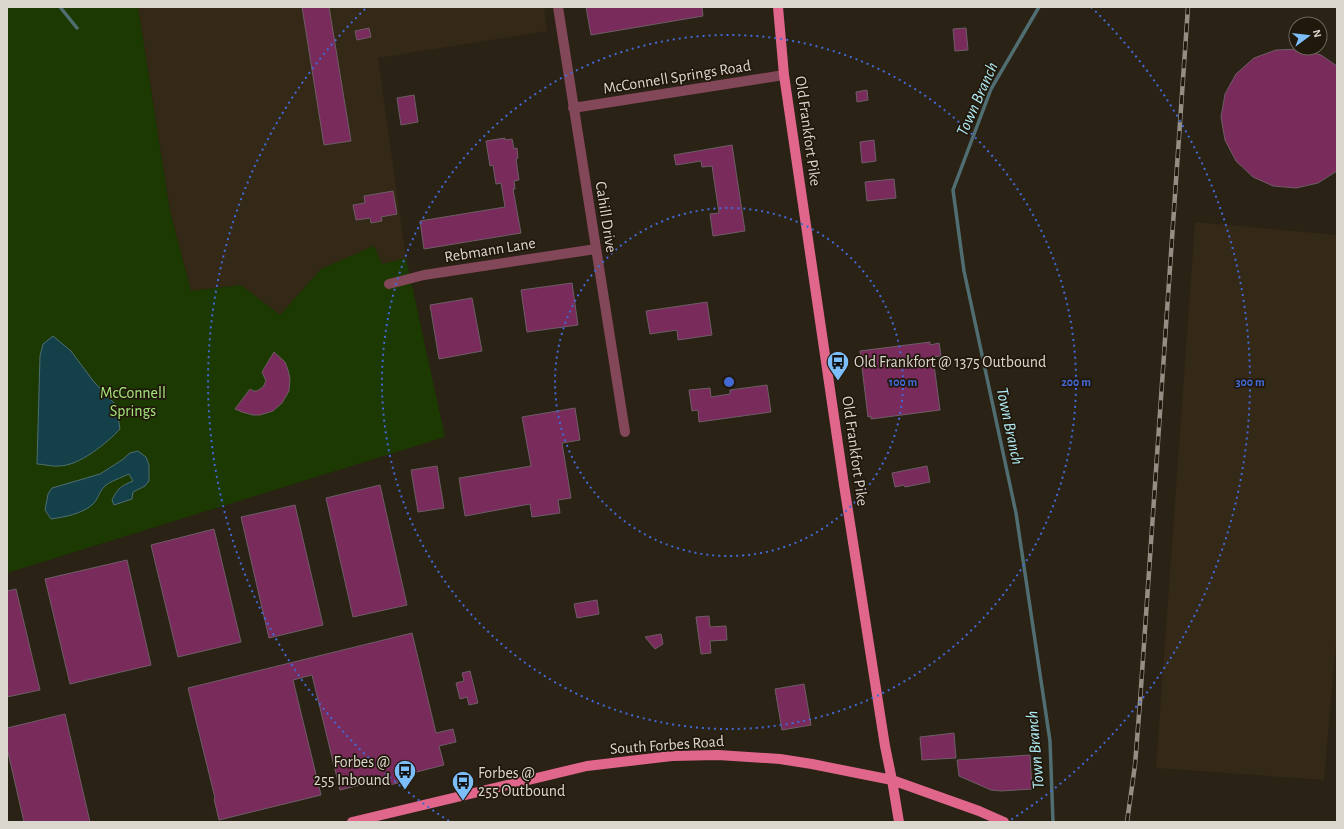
<svg xmlns="http://www.w3.org/2000/svg" width="1344" height="829" font-family="'Alegreya Sans',sans-serif">
  <style>
    .built { fill: #342816 }
    .green { fill: #1b3901 }
    .water { fill: #144149; stroke: #506e71 }
    .lines { fill: none; stroke-linecap: round; stroke-linejoin: round }
    .stream { stroke: #506e71; stroke-width: 3.5 }
    .building { fill: #792b5c; stroke: #6e5d66 }
    .minor { stroke: #824758; stroke-width: 10 }
    .major { stroke: #e0668c; stroke-width: 10 }
    .rail-casing { stroke: #948e84; stroke-width: 4.5 }
    .rail { stroke: #21180c; stroke-width: 3; stroke-dasharray: 9; stroke-linecap: butt }
    .ring { fill: none; stroke: #4369d6; stroke-width: 2; stroke-dasharray: 2 4 }
    .labels { text-anchor: middle; dominant-baseline: central; stroke-width: 3.5; stroke-linejoin: round; paint-order: stroke }
    .street-label { font-size: 16px; fill: #dbd6ce; stroke: #21180c }
    .poi-label { font-size: 16px; fill: #dbd6ce; stroke: #21180c; text-anchor: start }
    .park-label { font-size: 16px; fill: #a5e77b; stroke: #21180c }
    .water-label { font-size: 17px; font-style: italic; fill: #b0ecf6; stroke: #21180c }
    .centre { fill: #4369d6; stroke: #21180c; stroke-width: 2 }
    .ring-label { font-size: 12px; text-anchor: middle; font-weight: bold; fill: #4369d6; stroke: #21180c; stroke-width: 3.5; stroke-linejoin: round; paint-order: stroke }
  </style>
  <rect width="100%" height="100%" fill="#2a2215"/>
  <!-- built -->
  <path class="built" d="M 138,7 L 544,7 L 547,31 L 378,58 L 406,258 L 382,264 L 374,246 L 321,269 L 280,315 L 241,285 L 191,291 L 170,211 Z
    M 1195,222 L 1337,235 L 1337,633 L 1324,780 L 1156,768 Z"/>
  <!-- green -->
  <path class="green" d="M 7,7 L 138,7 L 170,211 L 191,291 L 241,285 L 280,315 L 321,269 L 374,246 L 382,264 L 406,258 L 445,437 L 7,573 Z"/>
  <!-- water -->
  <path class="water" d="M 53,336 L 71,351 L 94,382 L 116,405 L 120,429 C 107,443 79,466 59,466 C 52,467 44,464 37,464 L 40,356 L 43,344 Z
    M 138,451 L 146,457 L 149,465 L 149,481 L 145,486 L 133,492 L 132,499 L 114,505 L 112,500 C 118,488 121,486 133,481 L 129,474 C 123,477 108,482 104,487 C 99,492 98,500 92,505 C 81,514 65,517 51,519 L 45,510 L 48,494 L 52,488 L 100,474 L 122,460 L 130,453 Z"/>
  <g class="lines">
    <!-- stream -->
    <path class="stream" d="M 60,7 L 77,28
      M 1039,7 L 991,89 L 953,190 L 964,271 L 1016,513 L 1050,741 L 1053,822"/>
  </g>
  <!-- building -->
  <path class="building" d="M 302,7 L 329,7 L 351,141 L 324,145 Z
    M 586,7 L 702,7 L 703,16 L 591,35 Z
    M 369,28 L 371,37 L 357,40 L 355,31 Z
    M 966,28 L 968,50 L 955,51 L 953,29 Z
    M 1299,49 L 1321,55 L 1337,66 L 1337,171 L 1318,183 L 1296,188 L 1273,186 L 1253,177 L 1236,161 L 1225,140 L 1221,117 L 1225,94 L 1236,74 L 1254,58 L 1276,50 Z
    M 867,90 L 868,100 L 857,102 L 856,92 Z
    M 414,95 L 418,122 L 401,125 L 397,98 Z
    M 505,138 L 505,140 L 512,139 L 514,149 L 517,148 L 518,158 L 516,159 L 519,180 L 514,181 L 515,189 L 513,189 L 521,233 L 424,249 L 420,221 L 505,207 L 501,183 L 496,184 L 493,165 L 490,166 L 486,141 Z
    M 874,140 L 876,161 L 862,163 L 860,142 Z
    M 732,145 L 745,231 L 713,236 L 710,214 L 719,213 L 712,166 L 702,167 L 701,161 L 676,165 L 674,155 Z
    M 894,179 L 896,198 L 867,201 L 865,182 Z
    M 393,191 L 397,214 L 381,217 L 382,221 L 371,223 L 370,218 L 356,220 L 353,205 L 365,203 L 364,196 Z
    M 572,283 L 578,325 L 527,332 L 521,290 Z
    M 472,298 L 482,351 L 439,359 L 430,305 Z
    M 707,302 L 712,335 L 678,340 L 677,330 L 650,334 L 646,311 Z
    M 930,342 L 930,345 L 939,343 L 941,356 L 933,357 L 940,410 L 871,419 L 871,416 L 868,417 L 860,351 Z
    M 274,352 L 285,362 L 288,370 L 290,378 L 289,391 L 282,403 L 273,411 L 260,415 L 253,415 L 242,412 L 235,409 L 250,389 L 253,391 L 257,391 L 263,387 L 266,381 L 262,372 Z
    M 767,385 L 771,412 L 699,422 L 698,410 L 692,411 L 689,390 L 710,388 L 711,397 L 730,394 L 730,390 Z
    M 575,408 L 580,440 L 562,443 L 571,498 L 558,500 L 560,513 L 532,517 L 530,504 L 465,516 L 459,478 L 531,466 L 522,417 Z
    M 437,466 L 444,508 L 418,512 L 411,470 Z
    M 927,466 L 930,482 L 905,487 L 904,485 L 895,487 L 892,473 Z
    M 380,485 L 407,605 L 353,617 L 326,498 Z
    M 295,505 L 323,625 L 269,638 L 241,517 Z
    M 214,529 L 241,642 L 178,657 L 151,545 Z
    M 127,560 L 151,665 L 70,684 L 45,579 Z
    M 16,589 L 40,690 L 7,697 L 7,591 Z
    M 597,600 L 599,614 L 577,618 L 574,604 Z
    M 709,616 L 710,627 L 726,626 L 727,640 L 710,641 L 711,653 L 701,654 L 696,617 Z
    M 412,633 L 436,733 L 453,729 L 456,742 L 439,746 L 444,765 L 397,777 L 398,783 L 389,785 L 387,778 L 340,790 L 312,675 L 293,680 L 321,795 L 219,820 L 214,799 L 215,798 L 188,688 Z
    M 661,634 L 663,644 L 655,649 L 645,637 Z
    M 470,671 L 478,703 L 469,705 L 467,697 L 460,699 L 456,683 L 464,681 L 462,673 Z
    M 804,684 L 811,725 L 782,730 L 775,689 Z
    M 65,714 L 90,822 L 24,822 L 7,748 L 7,728 Z
    M 954,733 L 956,758 L 922,760 L 920,737 Z
    M 1030,755 L 1032,789 L 1001,791 L 991,790 L 959,776 L 957,760 Z"/>
  <g class="lines">
    <!-- minor -->
    <path class="minor" d="M 558,7 L 625,432
      M 573,108 L 784,75
      M 389,284 L 424,275 L 596,249"/>
    <!-- major -->
    <path class="major" d="M 778,7 L 784,75 L 844,485 L 885,746 L 892,780 L 899,822
      M 352,822 L 587,766 L 672,756 L 718,755 L 780,759 L 812,764 L 892,780 L 979,811 L 1004,822"/>
    <!-- rail casing -->
    <g class="rail-casing">
      <path id="rail" d="M 1127,822 L 1135,765 L 1140,702 L 1188,7"/>
    </g>
    <!-- rail -->
    <use href="#rail" class="rail"/>
  </g>
  <!-- distance rings -->
  <g class="ring">
    <circle cx="729" cy="382" r="174"/>
    <circle cx="729" cy="382" r="347"/>
    <path d="M449 821A521 521 0 0 1 367 7M1091 7A521 521 0 0 1 1009 821"/>
  </g>
  <!-- icons -->
  <defs>
    <g id="bus-pin" transform="scale(1.15)"><path d="M0 17L-7.5 6A9.5 9.5 0 1 1 7.5 6Z" fill="#7cbef9" stroke="#21180c"/><path d="M-5-6H5V4H4V6H2V4H-2V6H-4V4H-5ZM-3.5-4V0h7V-4ZM-3.5 1.2v1.5H-2V1.2ZM2 1.2v1.5H3.5V1.2Z" fill="#111"/></g>
  </defs>
  <g fill-rule="evenodd">
    <use href="#bus-pin" x="838" y="362"/>
    <use href="#bus-pin" x="405" y="771"/>
    <use href="#bus-pin" x="463" y="782"/>
  </g>
  <g class="labels">
    <!-- street labels -->
    <g class="street-label">
      <text transform="translate(677 77) rotate(-9)">McConnell Springs Road</text>
      <text transform="translate(808 131) rotate(82)">Old Frankfort Pike</text>
      <text transform="translate(606 217) rotate(81)">Cahill Drive</text>
      <text transform="translate(490 250) rotate(-9)">Rebmann Lane</text>
      <text transform="translate(855 451) rotate(82)">Old Frankfort Pike</text>
      <text transform="translate(667 745) rotate(-4)">South Forbes Road</text>
    </g>
    <!-- poi labels -->
    <g class="poi-label">
      <text x="854" y="362">Old Frankfort @ 1375 Outbound</text>
      <text x="390" y="762" text-anchor="end">Forbes @<tspan x="390" dy="18">255 Inbound</tspan></text>
      <text x="478" y="773">Forbes @<tspan x="478" dy="18">255 Outbound</tspan></text>
    </g>
    <!-- park labels -->
    <g class="park-label">
      <text x="133" y="393">McConnell<tspan x="133" dy="18">Springs</tspan></text>
    </g>
    <!-- water labels -->
    <g class="water-label">
      <text transform="translate(977 99) rotate(-66)">Town Branch</text>
      <text transform="translate(1010 426) rotate(78)">Town Branch</text>
      <text transform="translate(1035 750) rotate(-95)">Town Branch</text>
    </g>
  </g>
  <circle cx="729" cy="382" r="6" class="centre"/>
  <g class="ring-label">
    <text x="903" y="386">100 m</text>
    <text x="1076" y="386">200 m</text>
    <text x="1250" y="386">300 m</text>
  </g>
  <!-- border -->
  <rect width="1344" height="829" fill="none" stroke="#dbd6ce" stroke-width="16"/>
  <!-- north arrow -->
  <g transform="translate(1308 36) rotate(75)"><circle r="19" fill="#21180c" stroke="#6b645a"/>
  <path d="M0-3L7 15L0 10L-7 15Z" fill="#7cbef9"/>
  <text y="-6" font-size="11" font-weight="bold" text-anchor="middle" fill="#dbd6ce">N</text>
  </g>
</svg>
